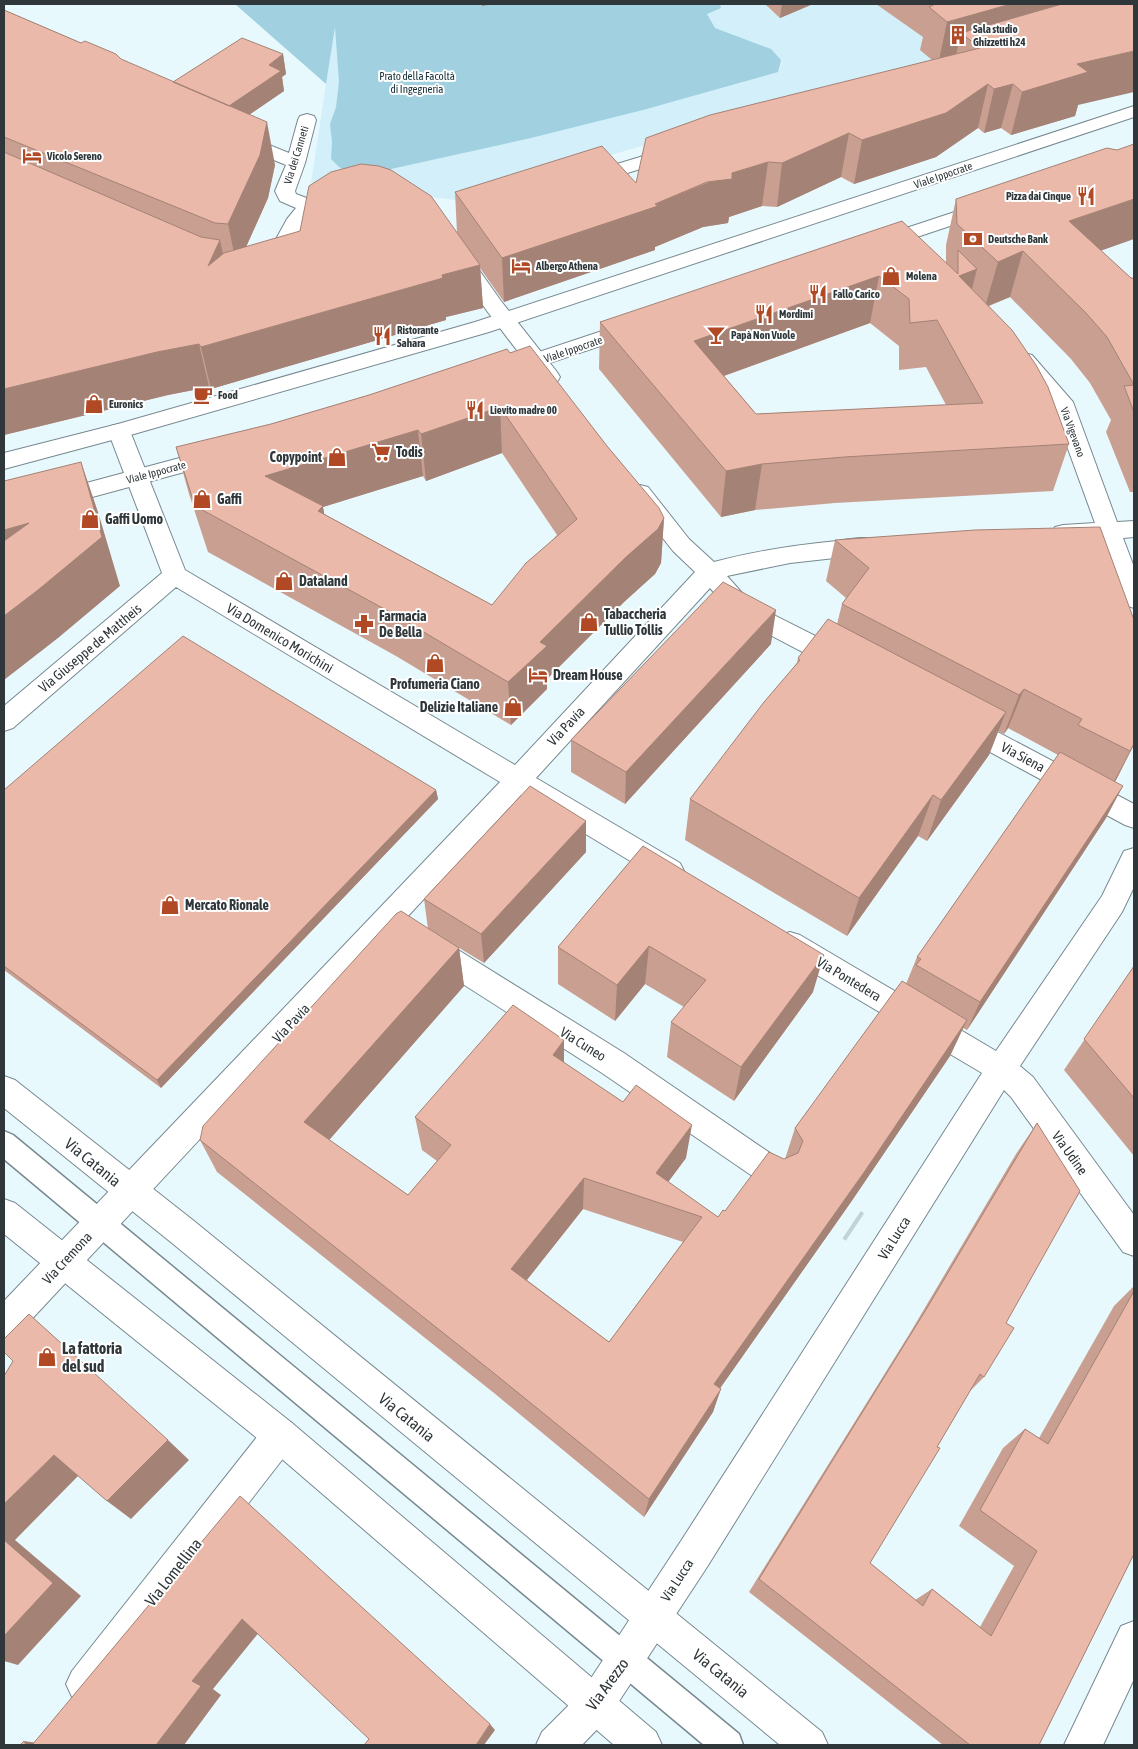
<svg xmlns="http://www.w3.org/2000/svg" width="1138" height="1749" font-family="'Asap Condensed',sans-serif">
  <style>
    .built { fill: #d3f0fa }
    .green { fill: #a1d0e0 }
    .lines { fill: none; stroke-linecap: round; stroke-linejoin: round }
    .street-tunnel { stroke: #c3d2d7; stroke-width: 33; stroke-dasharray: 33 17; stroke-linecap: butt }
    .lane-casing { stroke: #778990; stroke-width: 3 }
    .street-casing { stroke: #778990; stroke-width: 2 }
    .secondary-casing { stroke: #778990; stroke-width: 2 }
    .primary-casing { stroke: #778990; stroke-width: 2 }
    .lane { fill: #fff; fill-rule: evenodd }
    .street { fill: #fff; fill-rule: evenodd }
    .secondary { fill: #fff; fill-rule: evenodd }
    .primary { fill: #fff; fill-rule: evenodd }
    .wall { fill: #c99f91; fill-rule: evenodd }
    .shaded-wall { fill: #a48276 }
    .building { fill: #eab9a9; stroke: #a48276; fill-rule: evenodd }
    .labels { text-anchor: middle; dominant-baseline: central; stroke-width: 4; stroke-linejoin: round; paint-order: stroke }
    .far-poi-label { font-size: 11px; font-weight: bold; fill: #2f373a; stroke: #fff; text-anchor: start }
    .far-park-label { font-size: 11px; fill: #122e36; stroke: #fff }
    .far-street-label { font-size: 11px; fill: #2f373a; stroke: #fff }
    .poi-label { font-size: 14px; font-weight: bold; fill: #2f373a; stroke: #fff; text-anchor: start }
    .street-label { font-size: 14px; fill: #2f373a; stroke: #fff }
    .near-street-label { font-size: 16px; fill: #2f373a; stroke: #fff }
    .near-poi-label { font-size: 16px; font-weight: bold; fill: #2f373a; stroke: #fff; text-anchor: start }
  </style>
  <rect width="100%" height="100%" fill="#e8f9fe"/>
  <!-- built -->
  <path class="built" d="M 338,4 L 1133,4 L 455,200 L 311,183 Z"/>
  <!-- green -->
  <path class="green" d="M 235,4 L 720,4 L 721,8 L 707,14 L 715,28 L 771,49 L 781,60 L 778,72 L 643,110 L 531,138 L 391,169 L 352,173 L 339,167 L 331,159 L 332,142 L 330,124 L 336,107 L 339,82 L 335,27 L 326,84 Z"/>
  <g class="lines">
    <!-- street-tunnel -->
    <path class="street-tunnel" d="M 810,1197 L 855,1227"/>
    <!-- lane casing -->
    <g class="lane-casing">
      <path id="lane" d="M 4,1131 L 13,1135 L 739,1734 L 743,1745 L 704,1745 L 4,1159 Z"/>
    </g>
    <!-- street casing -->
    <g class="street-casing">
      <path id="street" d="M 307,114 L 314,116 L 316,120 L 305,163 L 295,191 L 296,194 L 309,199 L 338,190 L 345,192 L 348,196 L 345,200 C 336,203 323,205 315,210 C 295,223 292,276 262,268 L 259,264 L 270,250 L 287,219 L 296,208 L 280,201 L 275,191 L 286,165 L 230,142 L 228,138 L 230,134 L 237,132 L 289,153 L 298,120 L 300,116 Z
        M 676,146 L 683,148 L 685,152 L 683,156 L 588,185 L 581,183 L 578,179 L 581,175 Z
        M 460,251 L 467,253 L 501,301 L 557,372 L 560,377 L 557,382 L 549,384 L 541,382 L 487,311 L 450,257 L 453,253 Z
        M 1024,353 L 1032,355 L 1073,402 L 1117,522 L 1134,521 L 1134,537 L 1123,538 L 1134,567 L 1134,608 L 1125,605 L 1122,599 L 1100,539 L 1063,541 L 1055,539 L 1051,533 L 1055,527 L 1063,525 L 1095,523 L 1052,405 L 1013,360 L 1016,355 Z
        M 119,424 L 127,426 L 130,431 L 185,570 L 515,765 L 695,572 L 673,551 L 632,499 L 629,493 L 632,487 L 640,485 L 648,487 L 689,539 L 714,562 C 755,551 796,545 837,541 C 851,539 866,536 879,540 L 883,546 L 879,552 L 871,554 L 790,563 L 727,576 L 752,604 L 851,654 L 854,661 L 851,668 L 842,670 L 833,668 L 734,616 L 710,588 L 536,778 L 680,863 L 684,871 L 680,879 L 670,882 L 660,879 L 521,795 L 16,1336 L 4,1340 L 4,1301 L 500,782 L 176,587 L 13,728 L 4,731 L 4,706 L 162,573 L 108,431 L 111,426 Z
        M 962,715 L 971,718 L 1134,804 L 1134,828 L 1125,825 L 953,732 L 949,725 L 953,718 Z
        M 1134,848 L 1134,887 L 1122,912 L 1020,1066 L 1033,1077 L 1134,1215 L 1134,1256 L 1123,1252 L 1011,1097 L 1004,1090 L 707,1567 L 608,1718 L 582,1745 L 536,1745 L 542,1732 L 582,1692 L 681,1541 L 982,1073 L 780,953 L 776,944 L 780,935 L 790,932 L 800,935 L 996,1051 L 1102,896 L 1124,851 Z
        M 429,935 L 439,938 L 624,1053 L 786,1164 L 791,1174 L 786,1184 L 775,1189 L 764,1184 L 602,1073 L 419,956 L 415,947 L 419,938 Z
        M 280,1418 L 292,1423 L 297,1435 L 292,1447 L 98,1697 L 85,1703 L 72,1697 L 66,1684 L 72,1671 L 268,1423 Z
        M 1134,1621 L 1134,1679 L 1103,1745 L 1064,1745 L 1121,1626 Z"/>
    </g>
    <!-- secondary casing -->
    <g class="secondary-casing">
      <path id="secondary" d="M 1134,106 L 1134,117 L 489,332 L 127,436 L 4,469 L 4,453 L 118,424 L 475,322 Z
        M 988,201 L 995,203 L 998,207 L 995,211 L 884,248 L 877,250 L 870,248 L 867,244 L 870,240 Z
        M 635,320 L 642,322 L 645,327 L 642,332 L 505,378 L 497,376 L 494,371 L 497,366 Z
        M 217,448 L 225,451 L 228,456 L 225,461 L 4,521 L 4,505 Z"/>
    </g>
    <!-- primary casing -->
    <g class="primary-casing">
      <path id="primary" d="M 4,1076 L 15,1080 L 194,1221 L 822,1732 L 828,1745 L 780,1745 L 172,1243 L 4,1108 Z
        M 4,1199 L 15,1203 L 292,1423 L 656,1732 L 662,1745 L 614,1745 L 268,1447 L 4,1234 Z"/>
    </g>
    <!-- lane -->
    <use href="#lane" class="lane"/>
    <!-- street -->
    <use href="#street" class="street"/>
    <!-- secondary -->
    <use href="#secondary" class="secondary"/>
    <!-- primary -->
    <use href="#primary" class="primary"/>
  </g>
  <!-- wall -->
  <path class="wall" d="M 765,4 L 813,4 L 780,18 Z
    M 876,4 L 1134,4 L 1078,105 L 1075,116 L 1011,135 L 1001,128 L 984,133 L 978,128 L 936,157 L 854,184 L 841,177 L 777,207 L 762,206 L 729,217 L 728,223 L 703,227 L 655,247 L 655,250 L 504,302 L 480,268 L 483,308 L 446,317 L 446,320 L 211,389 L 209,387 L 168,395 L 4,435 L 4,10 L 173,82 L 283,54 L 286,74 L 282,77 L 284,91 L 249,115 L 275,165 L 268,198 L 246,247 L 457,233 L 455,192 L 636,183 L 932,60 L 920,50 L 923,37 Z
    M 956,199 L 1101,251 L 1131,278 L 1134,278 L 1134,492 L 1130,492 L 1106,432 L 1111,420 L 1090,383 L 1071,359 L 1010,297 L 989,306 L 1069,444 L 1053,491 L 835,503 L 755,510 L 721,517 L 599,369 L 600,322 L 946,263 L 946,245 ZM 870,323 L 899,346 L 899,370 L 926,367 L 946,405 L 756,414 L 724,376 Z
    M 510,353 L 607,446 L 664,518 L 661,563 L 655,574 L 624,602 L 547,679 L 547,689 L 511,725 L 396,656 L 208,552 L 189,494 L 176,447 L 271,424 ZM 502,453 L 557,535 L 492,605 L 324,514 L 323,507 L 423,476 L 426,481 Z
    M 835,540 L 1134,620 L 1134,745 L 1115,782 L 1106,818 L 967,1030 L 963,1028 L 950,1056 L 851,1202 L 720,1388 L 713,1412 L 644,1517 L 494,1393 L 217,1172 L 200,1140 L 459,948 L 464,986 L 329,1140 L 408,1195 L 437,1161 L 422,1150 L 415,1117 L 564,1040 L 564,1063 L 686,1158 L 668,1182 L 718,1217 L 785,1159 L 795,1128 L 906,984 L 917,957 L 1058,755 L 1008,728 L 1004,734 L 998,731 L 989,755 L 927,841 L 918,836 L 847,936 L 685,840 L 690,799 L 797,663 L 798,658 L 837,624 L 842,604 L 846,598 L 826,581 ZM 583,1209 L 683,1242 L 609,1342 L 527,1280 Z
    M 771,644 L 625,804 L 571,772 L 571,740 Z
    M 4,790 L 436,790 L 438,799 L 161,1088 L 4,970 Z
    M 586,821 L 586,852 L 484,963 L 428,929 L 424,899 Z
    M 643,846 L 813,992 L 734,1101 L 667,1057 L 671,1022 L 684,1007 L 645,984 L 615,1021 L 558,984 L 558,947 Z
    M 1134,966 L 1134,1156 L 1064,1070 Z
    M 1037,1123 L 1006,1323 L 984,1377 L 969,1392 L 870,1563 L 915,1600 L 932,1589 L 980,1627 L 1014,1566 L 959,1526 L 1003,1448 L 1025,1429 L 1039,1438 L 1114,1306 L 1134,1286 L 1134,1554 L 1039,1745 L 943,1745 L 749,1592 L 910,1333 L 1016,1154 Z"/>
  <!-- shaded-wall -->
  <path class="shaded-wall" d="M 482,4 L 493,4 L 482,6 Z
    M 782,4 L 813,4 L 780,18 Z
    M 1011,4 L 1134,4 L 980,48 L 961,33 L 955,60 L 938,65 L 947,22 Z
    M 1134,51 L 1134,92 L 1078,105 L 1075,116 L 1011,135 L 1022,92 L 1077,64 Z
    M 283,54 L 286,74 L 282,77 L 284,91 L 231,127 L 227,107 L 269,65 Z
    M 988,84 L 978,128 L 936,157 L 854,184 L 862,140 Z
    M 1013,84 L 1001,128 L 984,133 L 994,89 Z
    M 267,122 L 275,165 L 268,198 L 237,267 L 228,224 Z
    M 849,133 L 841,177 L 777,207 L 782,163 Z
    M 768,162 L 762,206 L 729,217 L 728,223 L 703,227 L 655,247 L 655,250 L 504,302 L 502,258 L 655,204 L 732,173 Z
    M 1134,199 L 1134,239 L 1055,267 L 1069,221 Z
    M 220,240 L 229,283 L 208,266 Z
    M 1023,251 L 1010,297 L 985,307 L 998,262 Z
    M 480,265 L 483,308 L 446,317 L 446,320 L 211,389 L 201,347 L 442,275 Z
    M 977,269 L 965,316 L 959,276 Z
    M 879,276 L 870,323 L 690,388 L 694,341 Z
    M 199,344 L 209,387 L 168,395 L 4,435 L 4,389 L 157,352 Z
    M 500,407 L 502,453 L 426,481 L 421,434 Z
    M 418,430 L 423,476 L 323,507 L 331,552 L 318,511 L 265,476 Z
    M 81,462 L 98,512 L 120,586 L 58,638 L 4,680 L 4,616 Z
    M 762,464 L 755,510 L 721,517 L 726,471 Z
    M 664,518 L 661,563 L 655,574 L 624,602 L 547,679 L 547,689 L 511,725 L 508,682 L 540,642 Z
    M 29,523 L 4,584 L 4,530 Z
    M 776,610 L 771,644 L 625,804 L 626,772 Z
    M 1024,689 L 1008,728 L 1004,734 L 1019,695 Z
    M 1006,712 L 989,755 L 927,841 L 941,800 Z
    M 1134,744 L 1117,778 L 1110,789 L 1130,751 Z
    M 1123,786 L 1106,818 L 967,1030 L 980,1002 Z
    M 436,790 L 438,799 L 161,1088 L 157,1080 Z
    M 933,795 L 918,836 L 847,936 L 859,898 Z
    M 586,821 L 586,852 L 484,963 L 481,934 Z
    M 649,946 L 645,984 L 615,1021 L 617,985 Z
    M 459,948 L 464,986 L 316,1155 L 304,1122 Z
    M 824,955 L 813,992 L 734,1101 L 741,1067 Z
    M 967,1020 L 950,1056 L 851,1202 L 707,1407 L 714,1384 Z
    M 564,1040 L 564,1075 L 553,1055 Z
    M 692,1125 L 686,1158 L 654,1201 L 656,1173 Z
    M 584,1178 L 583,1209 L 514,1296 L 511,1269 Z
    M 721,1389 L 713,1412 L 644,1517 L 649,1499 Z
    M 168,1440 L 189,1460 L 131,1519 L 107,1501 Z
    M 54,1455 L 80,1474 L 15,1540 L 81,1596 L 18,1665 L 4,1661 L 4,1504 Z
    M 242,1619 L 260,1631 L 213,1689 L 221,1695 L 184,1745 L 156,1745 L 192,1681 Z
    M 490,1724 L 495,1730 L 484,1745 L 476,1745 Z
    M 24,1741 L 51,1745 L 26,1745 Z"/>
  <!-- building -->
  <path class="building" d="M 935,4 L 1011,4 L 947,22 L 929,7 Z
    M 1062,4 L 1134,4 L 1134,51 L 1077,64 L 1088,72 L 1022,92 L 1013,84 L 994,89 L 988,84 L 946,113 L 862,140 L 849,133 L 782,163 L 768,162 L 732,173 L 732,179 L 707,182 L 655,204 L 658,206 L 502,258 L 455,192 L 602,146 L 636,183 L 646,138 L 710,115 L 980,48 L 961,33 Z
    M 4,10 L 81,43 L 85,41 L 116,54 L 121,59 L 267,122 L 260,155 L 228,224 L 215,223 L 4,137 Z
    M 242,38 L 283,54 L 269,65 L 281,71 L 229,106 L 173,82 Z
    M 1134,144 L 1134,199 L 1069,221 L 1131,278 L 1134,278 L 1134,385 L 1107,337 L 1086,313 L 1023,251 L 998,262 L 957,224 L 956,199 L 1107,148 L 1117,150 Z
    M 4,152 L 201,237 L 220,240 L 208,266 L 224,253 L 300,231 L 309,186 L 331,172 L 361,164 L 379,166 L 391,170 L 431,196 L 480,265 L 442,275 L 443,278 L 201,347 L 199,344 L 157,352 L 4,389 Z
    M 902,221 L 958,274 L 958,250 L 977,269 L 959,276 L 1012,330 L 1036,365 L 1048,387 L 1069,444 L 844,457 L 762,464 L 726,471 L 600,322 ZM 879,276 L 909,299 L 910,323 L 937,320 L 983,403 L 756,414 L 694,341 Z
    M 530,346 L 607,446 L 659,508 L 664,518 L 658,529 L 626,557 L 540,642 L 547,646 L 508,682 L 390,612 L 195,506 L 176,447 L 271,424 L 369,395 L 507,349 L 510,353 ZM 500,407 L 577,519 L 526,563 L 492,605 L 318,511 L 323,506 L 265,476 L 418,430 L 421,434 Z
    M 1134,385 L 1134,412 L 1124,386 Z
    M 81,462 L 102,537 L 38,590 L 4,616 L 4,541 L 29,523 L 4,530 L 4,481 Z
    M 1100,527 L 1134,620 L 1134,744 L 1130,751 L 1078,725 L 1082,719 L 1024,689 L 1019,695 L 842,604 L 869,568 L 835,540 L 975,530 Z
    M 723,582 L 776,610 L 626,772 L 571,740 Z
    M 828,619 L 1006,712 L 941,800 L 933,795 L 859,898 L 690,799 L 764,702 L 800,660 L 798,658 Z
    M 183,636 L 436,790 L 157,1080 L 4,966 L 4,790 Z
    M 1060,752 L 1123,786 L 980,1002 L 916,965 L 921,959 L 917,957 Z
    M 530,786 L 586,821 L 481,934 L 424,899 Z
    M 643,846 L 824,955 L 741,1067 L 671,1022 L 706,980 L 649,946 L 617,985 L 558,947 Z
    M 401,911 L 459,948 L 304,1122 L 408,1195 L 451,1145 L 415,1117 L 513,1005 L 564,1040 L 553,1055 L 623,1102 L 636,1085 L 692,1125 L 656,1173 L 718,1217 L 723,1210 L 725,1211 L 769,1152 L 784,1159 L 798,1153 L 803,1141 L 795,1128 L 902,981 L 967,1020 L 865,1171 L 714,1384 L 721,1389 L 649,1499 L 490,1370 L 200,1140 L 203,1126 L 396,914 ZM 584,1178 L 702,1217 L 609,1342 L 511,1269 Z
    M 1134,966 L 1134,1098 L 1084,1039 Z
    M 1037,1123 L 1080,1191 L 1006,1323 L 1014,1328 L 984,1377 L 980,1374 L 937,1447 L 940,1448 L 870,1563 L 923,1606 L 932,1589 L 991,1636 L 1037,1551 L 980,1510 L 1025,1429 L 1048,1444 L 1134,1291 L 1134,1554 L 1039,1745 L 970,1745 L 759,1579 L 927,1308 Z
    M 29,1314 L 168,1440 L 107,1501 L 54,1455 L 4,1504 L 4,1376 L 13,1361 L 4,1352 L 4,1339 Z
    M 240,1496 L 490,1724 L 476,1745 L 364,1745 L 369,1739 L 242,1619 L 192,1681 L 201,1686 L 156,1745 L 32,1745 Z
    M 4,1540 L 53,1583 L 4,1636 Z
    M 24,1741 L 26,1745 L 20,1745 Z"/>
  <!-- icons -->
  <defs>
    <g id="building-bare" transform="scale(1.5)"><path d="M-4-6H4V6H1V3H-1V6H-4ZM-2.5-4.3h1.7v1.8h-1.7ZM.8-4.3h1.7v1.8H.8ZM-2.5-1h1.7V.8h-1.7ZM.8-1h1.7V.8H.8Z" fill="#b04924" stroke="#fff" stroke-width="2.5" paint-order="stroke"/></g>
    <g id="hotel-bare" transform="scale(1.5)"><path d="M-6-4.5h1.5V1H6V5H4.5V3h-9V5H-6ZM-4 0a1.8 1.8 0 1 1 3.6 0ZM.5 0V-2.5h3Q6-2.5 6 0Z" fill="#b04924" stroke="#fff" stroke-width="2.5" paint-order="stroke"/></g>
    <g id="restaurant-bare" transform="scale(1.5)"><path d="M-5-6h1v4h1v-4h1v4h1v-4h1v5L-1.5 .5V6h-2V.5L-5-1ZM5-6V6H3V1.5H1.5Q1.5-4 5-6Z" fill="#b04924" stroke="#fff" stroke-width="2.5" paint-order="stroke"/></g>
    <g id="bank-bare" transform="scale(1.5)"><path d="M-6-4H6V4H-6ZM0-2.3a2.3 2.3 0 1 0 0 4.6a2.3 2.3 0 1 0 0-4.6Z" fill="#b04924" stroke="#fff" stroke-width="2.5" paint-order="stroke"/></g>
    <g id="shop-bare" transform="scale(1.5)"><path d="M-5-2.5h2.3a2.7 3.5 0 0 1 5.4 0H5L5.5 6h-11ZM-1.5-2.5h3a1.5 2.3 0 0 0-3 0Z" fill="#b04924" stroke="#fff" stroke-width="2.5" paint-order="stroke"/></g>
    <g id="bar-bare" transform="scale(1.5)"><path d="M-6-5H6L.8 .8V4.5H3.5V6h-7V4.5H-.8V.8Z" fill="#b04924" stroke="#fff" stroke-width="2.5" paint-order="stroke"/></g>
    <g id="cafe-bare" transform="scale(1.5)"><path d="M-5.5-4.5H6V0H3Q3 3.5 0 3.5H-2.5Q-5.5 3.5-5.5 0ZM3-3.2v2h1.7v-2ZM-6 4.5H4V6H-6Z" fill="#b04924" stroke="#fff" stroke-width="2.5" paint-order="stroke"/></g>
    <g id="supermarket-bare" transform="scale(1.5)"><path d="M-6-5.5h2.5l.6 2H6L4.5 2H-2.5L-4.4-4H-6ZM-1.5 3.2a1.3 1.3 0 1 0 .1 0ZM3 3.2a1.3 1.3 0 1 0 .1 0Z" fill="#b04924" stroke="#fff" stroke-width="2.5" paint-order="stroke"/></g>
    <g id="pharmacy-bare" transform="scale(1.5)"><path d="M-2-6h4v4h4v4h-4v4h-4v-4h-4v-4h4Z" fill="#b04924" stroke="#fff" stroke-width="2.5" paint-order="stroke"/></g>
  </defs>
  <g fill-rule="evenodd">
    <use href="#building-bare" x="958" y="35"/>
    <use href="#hotel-bare" x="32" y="156"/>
    <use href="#restaurant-bare" x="1086" y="196"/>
    <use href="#bank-bare" x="973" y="239"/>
    <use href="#hotel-bare" x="521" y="266"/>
    <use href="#shop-bare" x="891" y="276"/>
    <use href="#restaurant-bare" x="818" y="294"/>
    <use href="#restaurant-bare" x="764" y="314"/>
    <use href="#bar-bare" x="716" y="335"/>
    <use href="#restaurant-bare" x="382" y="336"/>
    <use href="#cafe-bare" x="203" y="395"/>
    <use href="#shop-bare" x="94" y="404"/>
    <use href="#restaurant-bare" x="475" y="410"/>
    <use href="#supermarket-bare" x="381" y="452"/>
    <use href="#shop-bare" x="337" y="457"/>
    <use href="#shop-bare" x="202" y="499"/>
    <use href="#shop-bare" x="90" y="519"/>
    <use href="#shop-bare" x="284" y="581"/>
    <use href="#shop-bare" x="589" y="622"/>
    <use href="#pharmacy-bare" x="364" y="624"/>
    <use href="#shop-bare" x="435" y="663"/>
    <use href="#hotel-bare" x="538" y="675"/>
    <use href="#shop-bare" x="513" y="707"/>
    <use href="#shop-bare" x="170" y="905"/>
    <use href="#shop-bare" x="47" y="1357"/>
  </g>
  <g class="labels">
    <!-- far-poi labels -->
    <g class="far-poi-label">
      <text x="973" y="29">Sala studio<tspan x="973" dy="13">Ghizzetti h24</tspan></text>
      <text x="47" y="156">Vicolo Sereno</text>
      <text x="1071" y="196" text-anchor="end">Pizza dai Cinque</text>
      <text x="988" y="239">Deutsche Bank</text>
      <text x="536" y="266">Albergo Athena</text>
      <text x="906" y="276">Molena</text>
      <text x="833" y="294">Fallo Carico</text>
      <text x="779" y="314">Mordimi</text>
      <text x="397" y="330">Ristorante<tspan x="397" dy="13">Sahara</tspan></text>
      <text x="731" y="335">Papà Non Vuole</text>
      <text x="218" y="395">Food</text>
      <text x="109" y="404">Euronics</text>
      <text x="490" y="410">Lievito madre 00</text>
    </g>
    <!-- far-park labels -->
    <g class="far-park-label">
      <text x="417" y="76">Prato della Facoltà<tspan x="417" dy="13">di Ingegneria</tspan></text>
    </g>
    <!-- far-street labels -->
    <g class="far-street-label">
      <text transform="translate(296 155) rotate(-73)">Via dei Canneti</text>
      <text transform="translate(943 175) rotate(-19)">Viale Ippocrate</text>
      <text transform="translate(573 349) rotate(-19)">Viale Ippocrate</text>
      <text transform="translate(1073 432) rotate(70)">Via Vigevano</text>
      <text transform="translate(156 472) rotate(-15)">Viale Ippocrate</text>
    </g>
    <!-- poi labels -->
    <g class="poi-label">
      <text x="396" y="452">Todis</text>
      <text x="322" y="457" text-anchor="end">Copypoint</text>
      <text x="217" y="499">Gaffi</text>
      <text x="105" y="519">Gaffi Uomo</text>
      <text x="299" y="581">Dataland</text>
      <text x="604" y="614">Tabaccheria<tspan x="604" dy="16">Tullio Tollis</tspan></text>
      <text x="379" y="616">Farmacia<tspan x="379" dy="16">De Bella</tspan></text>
      <text x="553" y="675">Dream House</text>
      <text x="435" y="684" text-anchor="middle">Profumeria Ciano</text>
      <text x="498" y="707" text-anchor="end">Delizie Italiane</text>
      <text x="185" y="905">Mercato Rionale</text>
    </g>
    <!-- street labels -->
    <g class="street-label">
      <text transform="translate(280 638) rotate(31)">Via Domenico Morichini</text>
      <text transform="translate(90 648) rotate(-40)">Via Giuseppe de Mattheis</text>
      <text transform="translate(566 726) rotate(-47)">Via Pavia</text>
      <text transform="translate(1023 757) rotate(28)">Via Siena</text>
      <text transform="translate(849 979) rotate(31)">Via Pontedera</text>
      <text transform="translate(291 1023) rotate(-47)">Via Pavia</text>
      <text transform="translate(583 1044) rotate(32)">Via Cuneo</text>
      <text transform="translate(1070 1153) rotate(54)">Via Udine</text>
      <text transform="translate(894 1238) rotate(-58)">Via Lucca</text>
      <text transform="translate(67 1258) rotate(-47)">Via Cremona</text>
      <text transform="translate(677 1580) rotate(-57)">Via Lucca</text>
    </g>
    <!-- near-street labels -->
    <g class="near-street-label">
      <text transform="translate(93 1162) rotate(39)">Via Catania</text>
      <text transform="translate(407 1417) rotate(39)">Via Catania</text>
      <text transform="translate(173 1572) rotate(-52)">Via Lomellina</text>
      <text transform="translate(721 1673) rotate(39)">Via Catania</text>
      <text transform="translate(607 1684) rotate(-54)">Via Arezzo</text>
    </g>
    <!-- near-poi labels -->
    <g class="near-poi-label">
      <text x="62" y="1348">La fattoria<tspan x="62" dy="18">del sud</tspan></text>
    </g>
  </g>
  <!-- border -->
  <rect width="1138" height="1749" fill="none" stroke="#2f373a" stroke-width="10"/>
</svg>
